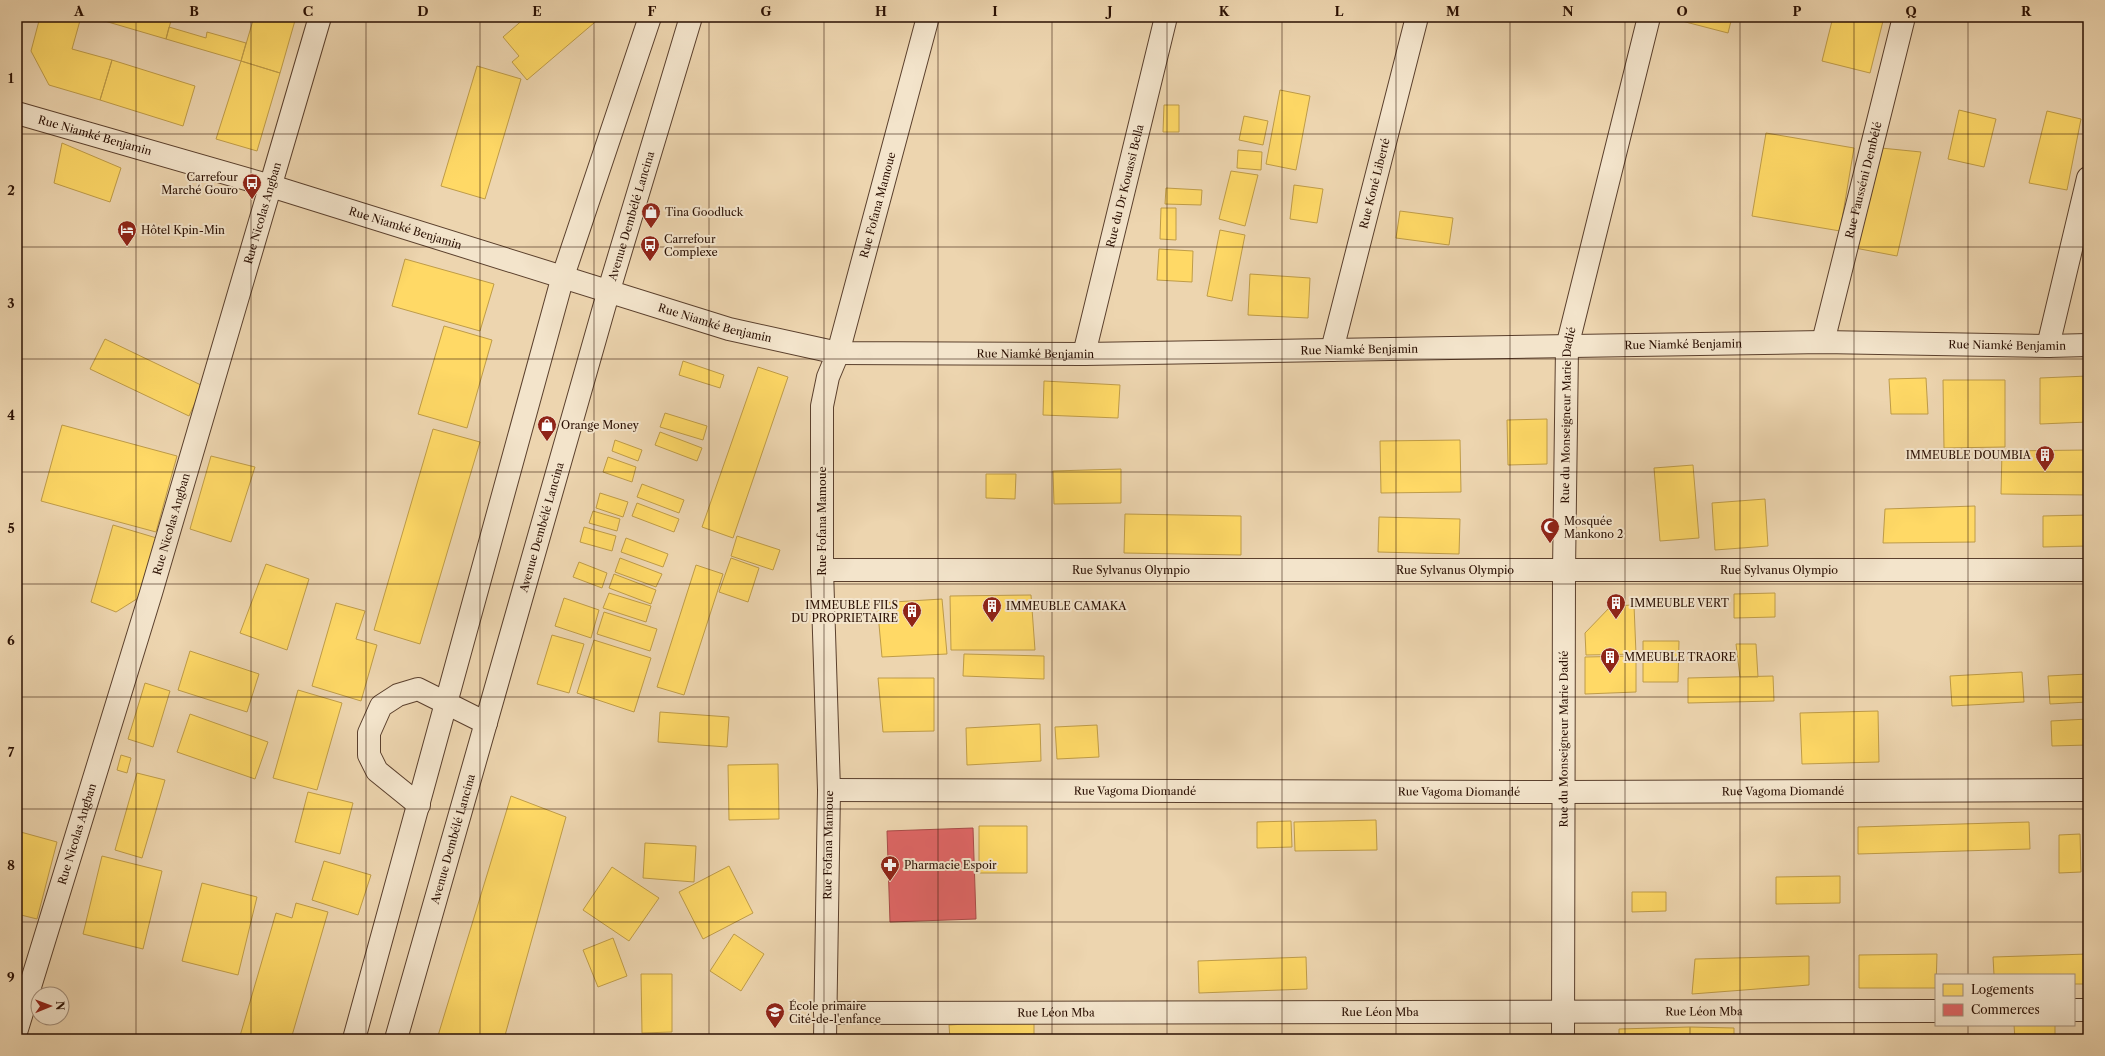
<svg xmlns="http://www.w3.org/2000/svg" width="2105" height="1056" font-family="'Libre Caslon Text',serif">
  <style>
    .homes { fill: #ffd966; stroke: #bf9c48 }
    .shops { fill: #e06666; stroke: #a94c48 }
    .lines { fill: none; stroke-linecap: round; stroke-linejoin: round }
    .minor-casing { stroke: #5b402d; stroke-width: 24 }
    .minor { stroke: #f3e4cb; stroke-width: 22 }
    .grid { fill: none; stroke: #2a0f02; stroke-width: 1; stroke-opacity: 0.55 }
    .labels { text-anchor: middle; dominant-baseline: central; stroke-width: 4; stroke-linejoin: round; paint-order: stroke }
    .street-label { font-size: 11px; fill: #2a0f02; stroke: #f3e4cb }
    .poi-label { font-size: 11px; fill: #2a0f02; stroke: #f3e4cb; text-anchor: start }
    .neatline { fill: none; stroke: #2a0f02; stroke-width: 1.5 }
    .grid-label { font-size: 13px; text-anchor: middle; font-weight: bold; fill: #2a0f02 }
  </style>
  <rect width="100%" height="100%" fill="#edd5af"/>
  <filter id="stains"><feTurbulence type="fractalNoise" baseFrequency=".005" numOctaves="4"/><feColorMatrix values="0 0 0 0 .2 0 0 0 0 .09 0 0 0 0 .02 0 0 0 .5 -.17"/></filter>
  <radialGradient id="worn" r=".72"><stop offset=".6" stop-color="#630" stop-opacity="0"/><stop offset="1" stop-color="#630" stop-opacity=".3"/></radialGradient>
  <!-- homes -->
  <path class="homes" d="M 40,17 L 81,17 L 72,49 L 112,60 L 100,100 L 49,85 L 31,51 Z
    M 91,17 L 172,17 L 166,39 Z
    M 254,17 L 296,17 L 280,73 L 241,61 Z
    M 526,17 L 601,17 L 527,80 L 512,62 L 519,56 L 503,37 Z
    M 1675,17 L 1732,17 L 1728,33 L 1674,19 Z
    M 1833,17 L 1884,17 L 1870,73 L 1822,61 Z
    M 169,27 L 206,38 L 207,32 L 246,43 L 241,61 L 166,39 Z
    M 112,60 L 195,86 L 183,126 L 100,100 Z
    M 241,61 L 280,73 L 257,151 L 216,139 Z
    M 477,66 L 521,79 L 485,199 L 441,186 Z
    M 1280,90 L 1310,96 L 1296,170 L 1266,164 Z
    M 1164,105 L 1179,105 L 1179,132 L 1163,132 Z
    M 1959,110 L 1996,119 L 1984,167 L 1948,159 Z
    M 2047,111 L 2081,119 L 2067,190 L 2029,183 Z
    M 1244,116 L 1268,121 L 1263,145 L 1239,140 Z
    M 1766,133 L 1854,148 L 1840,231 L 1752,216 Z
    M 62,143 L 121,168 L 110,202 L 54,183 Z
    M 1881,148 L 1921,152 L 1897,256 L 1855,248 Z
    M 1238,150 L 1262,152 L 1261,170 L 1237,168 Z
    M 1231,171 L 1258,175 L 1245,226 L 1219,219 Z
    M 1294,185 L 1323,189 L 1317,223 L 1290,219 Z
    M 1166,188 L 1202,190 L 1201,205 L 1165,204 Z
    M 1161,208 L 1176,208 L 1176,240 L 1160,239 Z
    M 1400,211 L 1453,218 L 1449,245 L 1396,238 Z
    M 1220,230 L 1245,235 L 1232,301 L 1207,296 Z
    M 1159,249 L 1193,251 L 1192,282 L 1157,280 Z
    M 405,259 L 494,284 L 480,331 L 392,306 Z
    M 2088,273 L 2088,284 L 2085,283 Z
    M 1250,274 L 1310,278 L 1308,318 L 1248,315 Z
    M 444,326 L 492,340 L 467,428 L 418,414 Z
    M 105,339 L 203,386 L 189,416 L 90,369 Z
    M 683,361 L 724,375 L 720,388 L 679,375 Z
    M 758,367 L 788,377 L 733,538 L 702,527 Z
    M 2088,376 L 2088,422 L 2040,424 L 2040,378 Z
    M 1926,378 L 1928,414 L 1891,414 L 1889,379 Z
    M 1943,380 L 2005,380 L 2005,447 L 1944,448 Z
    M 1044,381 L 1120,385 L 1118,418 L 1043,415 Z
    M 665,413 L 707,426 L 703,440 L 660,427 Z
    M 1547,419 L 1547,464 L 1508,465 L 1507,420 Z
    M 62,425 L 177,456 L 156,532 L 41,501 Z
    M 433,429 L 480,442 L 420,644 L 374,630 Z
    M 660,432 L 702,448 L 697,461 L 655,445 Z
    M 615,440 L 642,450 L 638,461 L 612,451 Z
    M 1460,440 L 1461,492 L 1381,493 L 1380,441 Z
    M 2088,450 L 2088,495 L 2001,494 L 2002,451 Z
    M 211,456 L 255,467 L 231,542 L 190,529 Z
    M 608,457 L 636,467 L 632,482 L 603,472 Z
    M 1693,465 L 1699,538 L 1660,541 L 1654,468 Z
    M 1121,469 L 1121,503 L 1054,504 L 1053,471 Z
    M 986,474 L 1016,474 L 1015,499 L 986,498 Z
    M 642,484 L 684,500 L 679,513 L 637,497 Z
    M 600,493 L 628,502 L 623,517 L 596,508 Z
    M 1765,499 L 1768,546 L 1715,550 L 1712,503 Z
    M 637,503 L 679,519 L 674,532 L 632,516 Z
    M 1975,506 L 1975,542 L 1883,543 L 1885,509 Z
    M 593,511 L 620,519 L 617,531 L 589,523 Z
    M 1125,514 L 1241,516 L 1241,555 L 1124,553 Z
    M 2088,515 L 2088,546 L 2043,547 L 2043,516 Z
    M 1379,517 L 1460,519 L 1459,554 L 1378,552 Z
    M 113,525 L 160,539 L 151,590 L 116,612 L 91,602 Z
    M 584,527 L 616,536 L 612,551 L 580,542 Z
    M 737,536 L 780,550 L 773,570 L 731,556 Z
    M 626,538 L 668,554 L 663,567 L 621,552 Z
    M 620,558 L 662,574 L 656,587 L 615,572 Z
    M 731,558 L 759,568 L 748,602 L 719,592 Z
    M 579,562 L 607,573 L 602,588 L 573,577 Z
    M 266,564 L 309,579 L 287,650 L 240,633 Z
    M 696,565 L 723,574 L 684,695 L 657,687 Z
    M 614,574 L 656,590 L 651,604 L 609,588 Z
    M 609,593 L 651,606 L 646,622 L 603,608 Z
    M 1775,593 L 1775,617 L 1734,618 L 1734,594 Z
    M 1031,595 L 1035,650 L 951,650 L 950,596 Z
    M 564,598 L 599,610 L 591,638 L 555,626 Z
    M 942,599 L 947,654 L 882,657 L 877,603 Z
    M 336,603 L 365,611 L 356,639 L 377,645 L 361,701 L 312,686 Z
    M 1634,605 L 1636,654 L 1586,655 L 1585,633 L 1611,606 Z
    M 604,612 L 657,629 L 650,651 L 597,634 Z
    M 552,635 L 584,644 L 569,693 L 537,684 Z
    M 594,640 L 651,658 L 634,712 L 577,693 Z
    M 1643,641 L 1679,641 L 1678,682 L 1643,682 Z
    M 1736,644 L 1756,644 L 1758,677 L 1740,677 Z
    M 190,651 L 259,674 L 247,712 L 178,690 Z
    M 964,654 L 1044,656 L 1044,679 L 963,676 Z
    M 1636,656 L 1636,692 L 1585,694 L 1585,657 Z
    M 2022,672 L 2024,702 L 1952,706 L 1950,676 Z
    M 2088,674 L 2088,702 L 2050,704 L 2048,676 Z
    M 1773,676 L 1774,701 L 1688,703 L 1688,678 Z
    M 878,678 L 934,678 L 934,731 L 883,732 Z
    M 145,683 L 170,691 L 153,747 L 128,739 Z
    M 298,690 L 342,703 L 317,790 L 273,778 Z
    M 1878,711 L 1879,762 L 1802,764 L 1800,713 Z
    M 660,712 L 729,717 L 727,747 L 658,742 Z
    M 190,714 L 268,742 L 255,779 L 177,752 Z
    M 2088,719 L 2088,745 L 2052,746 L 2051,721 Z
    M 1040,724 L 1041,761 L 967,765 L 966,728 Z
    M 1097,725 L 1099,757 L 1057,759 L 1055,727 Z
    M 121,755 L 131,758 L 127,773 L 117,770 Z
    M 778,764 L 779,819 L 729,820 L 728,765 Z
    M 137,773 L 165,780 L 142,858 L 115,850 Z
    M 308,792 L 353,803 L 340,854 L 295,842 Z
    M 511,796 L 566,817 L 504,1039 L 437,1039 Z
    M 1376,820 L 1377,850 L 1295,851 L 1294,822 Z
    M 1291,821 L 1292,847 L 1257,848 L 1257,822 Z
    M 2029,822 L 2030,849 L 1858,854 L 1858,827 Z
    M 979,826 L 1027,826 L 1027,873 L 979,873 Z
    M 17,831 L 57,842 L 37,919 L 17,914 Z
    M 2080,834 L 2081,872 L 2059,873 L 2059,835 Z
    M 645,843 L 696,846 L 694,882 L 643,878 Z
    M 102,856 L 162,871 L 143,949 L 83,934 Z
    M 324,861 L 371,875 L 358,915 L 312,900 Z
    M 729,866 L 753,913 L 703,939 L 679,892 Z
    M 612,867 L 659,898 L 629,941 L 583,910 Z
    M 1840,876 L 1840,903 L 1776,904 L 1776,877 Z
    M 202,883 L 257,897 L 238,975 L 182,961 Z
    M 1632,892 L 1666,892 L 1666,911 L 1632,912 Z
    M 296,903 L 328,912 L 291,1039 L 240,1036 L 276,913 L 292,918 Z
    M 734,934 L 764,954 L 741,991 L 710,971 Z
    M 613,938 L 627,976 L 598,987 L 583,950 Z
    M 1937,954 L 1936,988 L 1859,988 L 1859,955 Z
    M 2088,954 L 2088,984 L 2074,984 L 2074,975 L 1994,975 L 1993,957 Z
    M 1809,956 L 1809,985 L 1692,994 L 1695,959 Z
    M 1306,957 L 1307,989 L 1199,993 L 1198,961 Z
    M 641,974 L 672,974 L 672,1032 L 642,1033 Z
    M 1034,1020 L 1034,1039 L 950,1039 L 949,1025 Z
    M 2014,1025 L 2055,1025 L 2055,1039 L 2015,1039 Z
    M 1690,1027 L 1690,1039 L 1619,1039 L 1619,1029 Z
    M 1690,1027 L 1734,1028 L 1734,1039 L 1690,1039 Z
    M 240,1036 L 276,1039 L 241,1039 Z"/>
  <!-- shops -->
  <path class="shops" d="M 973,828 L 976,919 L 890,922 L 887,831 Z"/>
  <g class="lines">
    <!-- minor casing -->
    <g class="minor-casing">
      <g id="minor">
        <path id="s1" d="M 17,113 L 271,186 L 729,329 L 838,353 L 1084,354 L 1823,342 L 2048,346 L 2088,345"/>
        <path id="s2" d="M 1823,342 L 1904,17"/>
        <path d="M 2048,346 L 2088,178"/>
        <path id="s3" d="M 1332,350 L 1417,17"/>
        <path id="s4" d="M 1084,354 L 1166,17"/>
        <path id="s5" d="M 822,570 L 2088,570"/>
        <path id="s6" d="M 829,790 L 1565,792 L 2088,790"/>
        <path d="M 419,805 L 377,771 L 369,755 L 369,733 L 381,706 L 398,695 L 418,689 L 486,723"/>
        <path d="M 2074,1010 L 2088,1010"/>
        <path id="s7" d="M 825,1013 L 1936,1011"/>
        <path id="s8" d="M 17,1029 L 151,593 L 320,17"/>
        <path d="M 354,1039 L 563,276 L 650,17"/>
        <path id="s9" d="M 396,1039 L 609,290 L 691,17"/>
        <path id="s10" d="M 825,1039 L 829,790 L 822,570 L 822,406 L 828,377 L 838,353 L 928,17"/>
        <path id="s11" d="M 1563,1039 L 1564,571 L 1567,347 L 1649,17"/>
      </g>
    </g>
    <!-- minor -->
    <use href="#minor" class="minor"/>
  </g>
  <!-- grid -->
  <path class="grid" d="M 136,17 L 136,1039M 251,17 L 251,1039M 366,17 L 366,1039M 480,17 L 480,1039M 594,17 L 594,1039M 709,17 L 709,1039M 824,17 L 824,1039M 938,17 L 938,1039M 1052,17 L 1052,1039M 1167,17 L 1167,1039M 1282,17 L 1282,1039M 1396,17 L 1396,1039M 1510,17 L 1510,1039M 1625,17 L 1625,1039M 1740,17 L 1740,1039M 1854,17 L 1854,1039M 1968,17 L 1968,975M 17,134 L 2088,134M 17,247 L 2088,247M 17,359 L 2088,359M 17,472 L 2088,472M 17,584 L 2088,584M 17,697 L 2088,697M 17,809 L 2088,809M 17,922 L 2088,922M 1968,1025 L 1968,1039"/>
  <!-- icons -->
  <defs>
    <g id="bus-pin" transform="scale(1)"><path d="M0 17L-7.5 6A9.5 9.5 0 1 1 7.5 6Z" fill="#8f2418" stroke="#f3e4cb"/><path d="M-5-6H5V4H4V6H2V4H-2V6H-4V4H-5ZM-3.5-4V0h7V-4ZM-3.5 1.2v1.5H-2V1.2ZM2 1.2v1.5H3.5V1.2Z" fill="#fff"/></g>
    <g id="shop-pin" transform="scale(1)"><path d="M0 17L-7.5 6A9.5 9.5 0 1 1 7.5 6Z" fill="#8f2418" stroke="#f3e4cb"/><path d="M-5-2.5h2.3a2.7 3.5 0 0 1 5.4 0H5L5.5 6h-11ZM-1.5-2.5h3a1.5 2.3 0 0 0-3 0Z" fill="#fff"/></g>
    <g id="hotel-pin" transform="scale(1)"><path d="M0 17L-7.5 6A9.5 9.5 0 1 1 7.5 6Z" fill="#8f2418" stroke="#f3e4cb"/><path d="M-6-4.5h1.5V1H6V5H4.5V3h-9V5H-6ZM-4 0a1.8 1.8 0 1 1 3.6 0ZM.5 0V-2.5h3Q6-2.5 6 0Z" fill="#fff"/></g>
    <g id="building-pin" transform="scale(1)"><path d="M0 17L-7.5 6A9.5 9.5 0 1 1 7.5 6Z" fill="#8f2418" stroke="#f3e4cb"/><path d="M-4-6H4V6H1V3H-1V6H-4ZM-2.5-4.3h1.7v1.8h-1.7ZM.8-4.3h1.7v1.8H.8ZM-2.5-1h1.7V.8h-1.7ZM.8-1h1.7V.8H.8Z" fill="#fff"/></g>
    <g id="mosque-pin" transform="scale(1)"><path d="M0 17L-7.5 6A9.5 9.5 0 1 1 7.5 6Z" fill="#8f2418" stroke="#f3e4cb"/><path d="M3.5-4.9A6 6 0 1 0 3.5 4.9A5 5 0 1 1 3.5-4.9Z" fill="#fff"/></g>
    <g id="pharmacy-pin" transform="scale(1)"><path d="M0 17L-7.5 6A9.5 9.5 0 1 1 7.5 6Z" fill="#8f2418" stroke="#f3e4cb"/><path d="M-2-6h4v4h4v4h-4v4h-4v-4h-4v-4h4Z" fill="#fff"/></g>
    <g id="school-pin" transform="scale(1)"><path d="M0 17L-7.5 6A9.5 9.5 0 1 1 7.5 6Z" fill="#8f2418" stroke="#f3e4cb"/><path d="M0-5L7-2L0 1L-7-2ZM-4 1L0 2.5L4 1V4Q0 6-4 4Z" fill="#fff"/></g>
  </defs>
  <g fill-rule="evenodd">
    <use href="#bus-pin" x="252" y="183"/>
    <use href="#shop-pin" x="651" y="212"/>
    <use href="#hotel-pin" x="127" y="230"/>
    <use href="#bus-pin" x="650" y="245"/>
    <use href="#shop-pin" x="547" y="425"/>
    <use href="#building-pin" x="2045" y="455"/>
    <use href="#mosque-pin" x="1550" y="527"/>
    <use href="#building-pin" x="1616" y="603"/>
    <use href="#building-pin" x="992" y="606"/>
    <use href="#building-pin" x="912" y="611"/>
    <use href="#building-pin" x="1610" y="657"/>
    <use href="#pharmacy-pin" x="890" y="865"/>
    <use href="#school-pin" x="775" y="1012"/>
  </g>
  <g class="labels">
    <!-- street labels -->
    <g class="street-label">
      <text stroke="none"><textPath href="#s1" startOffset="81">Rue Niamké Benjamin</textPath></text>
      <text stroke="none"><textPath href="#s2" startOffset="167">Rue Fausséni Dembélé</textPath></text>
      <text stroke="none"><textPath href="#s3" startOffset="172">Rue Koné Liberté</textPath></text>
      <text stroke="none"><textPath href="#s4" startOffset="173">Rue du Dr Kouassi Bella</textPath></text>
      <text stroke="none"><textPath href="#s10" startOffset="842">Rue Fofana Mamoue</textPath></text>
      <text stroke="none"><textPath href="#s8" startOffset="852">Rue Nicolas Angban</textPath></text>
      <text stroke="none"><textPath href="#s9" startOffset="856">Avenue Dembélé Lancina</textPath></text>
      <text stroke="none"><textPath href="#s1" startOffset="405">Rue Niamké Benjamin</textPath></text>
      <text stroke="none"><textPath href="#s1" startOffset="729">Rue Niamké Benjamin</textPath></text>
      <text stroke="none"><textPath href="#s1" startOffset="1701">Rue Niamké Benjamin</textPath></text>
      <text stroke="none"><textPath href="#s1" startOffset="2025">Rue Niamké Benjamin</textPath></text>
      <text stroke="none"><textPath href="#s1" startOffset="1377">Rue Niamké Benjamin</textPath></text>
      <text stroke="none"><textPath href="#s1" startOffset="1053">Rue Niamké Benjamin</textPath></text>
      <text stroke="none"><textPath href="#s11" startOffset="624">Rue du Monseigneur Marie Dadié</textPath></text>
      <text transform="translate(822 521) rotate(-90)">Rue Fofana Mamoue</text>
      <text stroke="none"><textPath href="#s8" startOffset="528">Rue Nicolas Angban</textPath></text>
      <text stroke="none"><textPath href="#s9" startOffset="532">Avenue Dembélé Lancina</textPath></text>
      <text stroke="none"><textPath href="#s5" startOffset="309">Rue Sylvanus Olympio</textPath></text>
      <text stroke="none"><textPath href="#s5" startOffset="633">Rue Sylvanus Olympio</textPath></text>
      <text stroke="none"><textPath href="#s5" startOffset="957">Rue Sylvanus Olympio</textPath></text>
      <text stroke="none"><textPath href="#s11" startOffset="300">Rue du Monseigneur Marie Dadié</textPath></text>
      <text stroke="none"><textPath href="#s6" startOffset="306">Rue Vagoma Diomandé</textPath></text>
      <text stroke="none"><textPath href="#s6" startOffset="630">Rue Vagoma Diomandé</textPath></text>
      <text stroke="none"><textPath href="#s6" startOffset="954">Rue Vagoma Diomandé</textPath></text>
      <text stroke="none"><textPath href="#s8" startOffset="204">Rue Nicolas Angban</textPath></text>
      <text stroke="none"><textPath href="#s9" startOffset="208">Avenue Dembélé Lancina</textPath></text>
      <text stroke="none"><textPath href="#s10" startOffset="194">Rue Fofana Mamoue</textPath></text>
      <text stroke="none"><textPath href="#s7" startOffset="879">Rue Léon Mba</textPath></text>
      <text stroke="none"><textPath href="#s7" startOffset="555">Rue Léon Mba</textPath></text>
      <text stroke="none"><textPath href="#s7" startOffset="231">Rue Léon Mba</textPath></text>
    </g>
    <!-- poi labels -->
    <g class="poi-label">
      <text x="238" y="177" text-anchor="end">Carrefour<tspan x="238" dy="13">Marché Gouro</tspan></text>
      <text x="665" y="212">Tina Goodluck</text>
      <text x="141" y="230">Hôtel Kpin-Min</text>
      <text x="664" y="239">Carrefour<tspan x="664" dy="13">Complexe</tspan></text>
      <text x="561" y="425">Orange Money</text>
      <text x="2031" y="455" text-anchor="end">IMMEUBLE DOUMBIA</text>
      <text x="1564" y="521">Mosquée<tspan x="1564" dy="13">Mankono 2</tspan></text>
      <text x="1630" y="603">IMMEUBLE VERT</text>
      <text x="898" y="605" text-anchor="end">IMMEUBLE FILS<tspan x="898" dy="13">DU PROPRIETAIRE</tspan></text>
      <text x="1006" y="606">IMMEUBLE CAMAKA</text>
      <text x="1624" y="657">MMEUBLE TRAORE</text>
      <text x="904" y="865">Pharmacie Espoir</text>
      <text x="789" y="1006">École primaire<tspan x="789" dy="13">Cité-de-l'enfance</tspan></text>
    </g>
  </g>
  <!-- margin -->
  <rect width="2105" height="1056" fill="none" stroke="#edd5af" stroke-width="44"/>
  <!-- legend -->
  <rect x="1935" y="974" width="140" height="52" fill="#f3e4cb" stroke="#a38f7b"/>
  <rect x="1943" y="984" width="20" height="12" fill="#ffd966" stroke="#a38f7b"/>
  <text x="1971" y="994" font-size="12" fill="#2a0f02">Logements</text>
  <rect x="1943" y="1004" width="20" height="12" fill="#e06666" stroke="#a38f7b"/>
  <text x="1971" y="1014" font-size="12" fill="#2a0f02">Commerces</text>
  <!-- north arrow -->
  <g transform="translate(50 1006) rotate(89)"><circle r="19" fill="#f3e4cb" stroke="#a38f7b"/>
  <path d="M0-3L7 15L0 10L-7 15Z" fill="#8f2418"/>
  <text y="-6" font-size="11" font-weight="bold" text-anchor="middle" fill="#2a0f02">N</text>
  </g>
  <rect x="22" y="22" width="2061" height="1012" class="neatline"/>
  <g class="grid-label">
    <text x="79" y="16">A</text>
    <text x="194" y="16">B</text>
    <text x="308" y="16">C</text>
    <text x="423" y="16">D</text>
    <text x="537" y="16">E</text>
    <text x="652" y="16">F</text>
    <text x="766" y="16">G</text>
    <text x="881" y="16">H</text>
    <text x="995" y="16">I</text>
    <text x="1110" y="16">J</text>
    <text x="1224" y="16">K</text>
    <text x="1339" y="16">L</text>
    <text x="1453" y="16">M</text>
    <text x="1568" y="16">N</text>
    <text x="1682" y="16">O</text>
    <text x="1797" y="16">P</text>
    <text x="1911" y="16">Q</text>
    <text x="2026" y="16">R</text>
    <text x="11" y="83">1</text>
    <text x="11" y="195">2</text>
    <text x="11" y="308">3</text>
    <text x="11" y="420">4</text>
    <text x="11" y="533">5</text>
    <text x="11" y="645">6</text>
    <text x="11" y="757">7</text>
    <text x="11" y="870">8</text>
    <text x="11" y="982">9</text>
  </g>
  <rect width="100%" height="100%" filter="url(#stains)"/>
  <rect width="100%" height="100%" fill="url(#worn)"/>
</svg>
